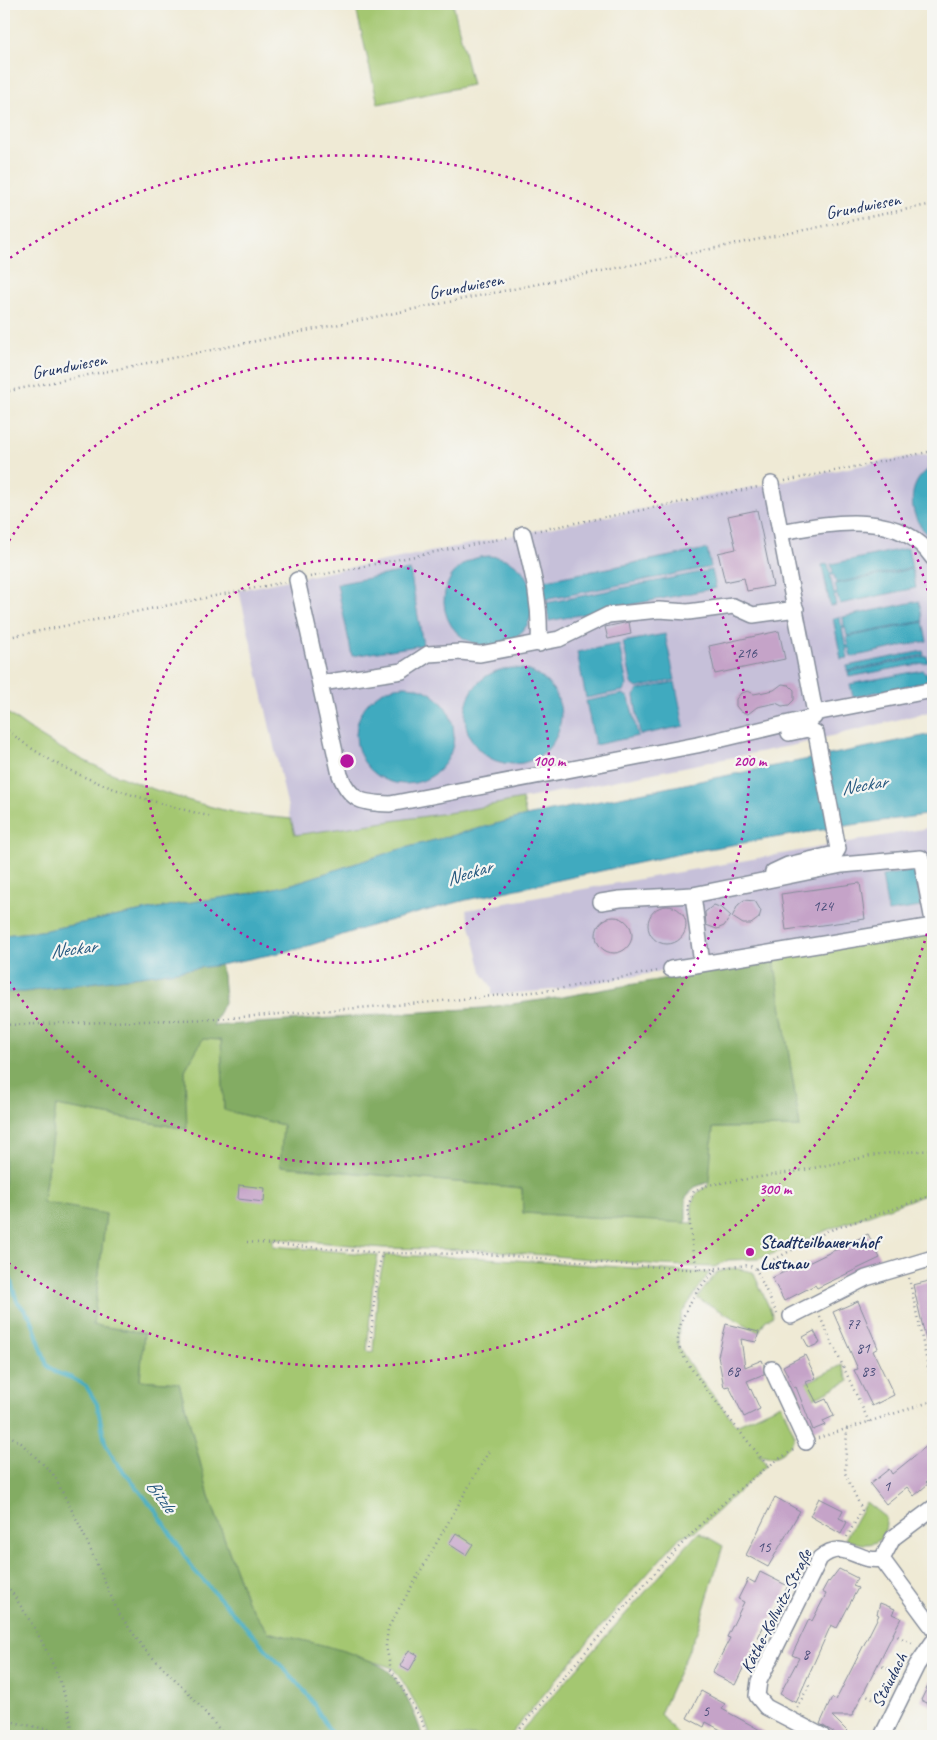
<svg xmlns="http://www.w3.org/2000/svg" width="937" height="1740" font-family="Caveat,sans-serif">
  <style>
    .industrial { fill: #c6c0d9 }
    .green { fill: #a4c771; stroke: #607b68 }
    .forest { fill: #83ac63; stroke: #4f6e60 }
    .water { fill: #3faabf; stroke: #2d6c8e }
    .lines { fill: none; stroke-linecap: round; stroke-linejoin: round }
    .stream { stroke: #3faabf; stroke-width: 4 }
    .building { fill: #c5a3c8 }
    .minor-casing { stroke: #858c9a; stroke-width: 18 }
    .path { stroke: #858c9a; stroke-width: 2.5; stroke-dasharray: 1 4; stroke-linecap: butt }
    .minor { stroke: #fff; stroke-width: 15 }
    .ring { fill: none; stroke: #b5179e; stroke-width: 2.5; stroke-dasharray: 2.5 5 }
    .poi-dot { fill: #b5179e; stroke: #f6f6f2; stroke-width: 2 }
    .labels { text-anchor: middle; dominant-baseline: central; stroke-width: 4.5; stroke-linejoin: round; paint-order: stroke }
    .number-label { font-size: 15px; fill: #464c78 }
    .street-label { font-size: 18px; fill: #1b2f5e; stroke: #f6f6f2 }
    .poi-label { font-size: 18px; font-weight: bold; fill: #1b2f5e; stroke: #f6f6f2; text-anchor: start }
    .water-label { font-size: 19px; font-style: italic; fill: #285a80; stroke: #f6f6f2 }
    .centre { fill: #b5179e; stroke: #f6f6f2; stroke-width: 2.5 }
    .ring-label { font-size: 15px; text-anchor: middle; font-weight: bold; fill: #b5179e; stroke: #f6f6f2; stroke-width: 4.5; stroke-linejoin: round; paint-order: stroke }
  </style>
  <rect width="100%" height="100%" fill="#f6f6f2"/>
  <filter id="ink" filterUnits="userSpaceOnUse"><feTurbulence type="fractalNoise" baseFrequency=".02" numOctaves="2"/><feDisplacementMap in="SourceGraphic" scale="10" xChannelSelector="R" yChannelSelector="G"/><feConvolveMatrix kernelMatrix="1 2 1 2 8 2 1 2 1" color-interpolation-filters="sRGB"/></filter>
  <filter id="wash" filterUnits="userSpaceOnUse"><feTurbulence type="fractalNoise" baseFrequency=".0096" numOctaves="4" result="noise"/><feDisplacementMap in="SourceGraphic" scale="20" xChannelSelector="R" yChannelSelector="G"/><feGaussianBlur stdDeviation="1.12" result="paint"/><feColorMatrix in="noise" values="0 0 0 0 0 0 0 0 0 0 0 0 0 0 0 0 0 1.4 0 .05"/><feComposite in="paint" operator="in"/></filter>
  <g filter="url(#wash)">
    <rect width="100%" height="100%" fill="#efead5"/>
    <!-- industrial -->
    <path class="industrial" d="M 933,454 L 933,711 L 795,745 L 461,811 L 294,835 L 239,590 L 888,460 Z
      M 933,827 L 933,926 L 552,990 L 492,995 L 492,987 L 483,975 L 466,910 Z"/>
    <!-- green -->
    <path class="green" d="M 355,4 L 453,4 L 472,85 L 378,104 Z
      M 4,710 C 62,758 143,789 216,808 C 240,815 266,816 291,819 L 295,835 L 461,811 L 522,799 L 526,816 L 397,850 L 292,884 L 253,893 L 179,904 L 41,931 L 4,935 Z
      M 933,926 L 933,1192 L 827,1230 L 796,1245 L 759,1259 L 728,1260 L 715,1267 L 660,1265 L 485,1250 L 383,1248 L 273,1238 L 273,1246 L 378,1255 L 373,1282 L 367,1351 L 373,1352 L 378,1285 L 385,1255 L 484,1258 L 709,1273 L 682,1313 L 679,1327 L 678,1346 L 692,1368 L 736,1425 L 781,1404 L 795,1436 C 789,1451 774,1463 758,1454 L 767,1465 L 697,1530 L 680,1537 L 597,1631 L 509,1736 L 430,1736 L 425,1720 L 405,1685 L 393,1668 L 346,1653 L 268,1632 L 247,1601 L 209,1496 L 179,1383 L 140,1380 L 144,1333 L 93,1325 L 106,1214 L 43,1203 L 56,1106 L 186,1129 L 185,1070 L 203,1038 L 222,1040 L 224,1110 L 283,1125 L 281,1166 L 522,1188 L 523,1213 L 692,1223 C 692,1205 689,1195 708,1186 L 713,1128 L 800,1127 L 773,953 Z
      M 734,1268 L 753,1272 L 773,1316 L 765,1321 L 759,1332 L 697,1298 L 717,1272 Z
      M 842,1365 L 849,1381 L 791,1409 L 783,1394 Z
      M 866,1502 L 886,1518 C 887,1547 867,1548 845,1539 Z
      M 699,1532 L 723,1546 L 698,1629 L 660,1714 L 680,1736 L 520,1736 L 521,1731 Z"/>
    <!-- forest -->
    <path class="forest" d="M 774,959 L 800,1127 L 713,1128 L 709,1182 L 695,1187 L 686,1197 L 686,1223 L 523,1213 L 522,1188 L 280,1166 L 283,1125 L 224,1110 L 221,1040 L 203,1039 L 185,1070 L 187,1129 L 56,1106 L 43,1202 L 106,1214 L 93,1325 L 144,1333 L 140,1380 L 179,1383 L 209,1496 L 247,1601 L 268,1632 C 304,1641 355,1650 386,1669 C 399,1677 419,1721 422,1736 L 4,1736 L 4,992 L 24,992 L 220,965 L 223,975 L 225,1000 L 213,1026 L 482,1008 L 556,998 Z"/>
    <!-- water -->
    <path class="water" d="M 933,467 L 933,538 C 908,523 903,481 933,467 Z
      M 908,548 L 912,568 L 836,583 L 834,575 L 830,575 L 834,594 L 837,593 L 835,584 L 912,569 L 916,588 L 840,604 L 837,595 L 834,596 L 836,605 L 830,606 L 822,565 L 828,564 L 830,573 L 833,572 L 831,564 Z
      M 707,549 L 711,567 L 544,600 L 541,581 Z
      M444 601a45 45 0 1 1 90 0a45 45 0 1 1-90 0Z
      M 410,570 L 423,645 L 352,656 L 337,584 Z
      M 712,570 L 716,588 L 549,621 L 546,603 Z
      M 919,601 L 923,621 L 847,636 L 845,627 L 842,628 L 846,647 L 848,646 L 847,637 L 923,622 L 927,641 L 851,657 L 849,648 L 846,649 L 848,658 L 841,659 L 833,618 L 840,617 L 841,626 L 844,626 L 843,617 Z
      M 665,634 L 675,680 L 637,688 L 632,684 L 623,642 Z
      M 619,644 L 627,685 L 623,691 L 586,698 L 577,652 Z
      M 923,651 L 924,655 L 847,671 L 847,666 Z
      M 927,656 L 928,662 L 849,677 L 848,672 Z
      M465 716a48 48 0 1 1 96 0a48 48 0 1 1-96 0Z
      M 923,670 L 924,672 L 932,674 L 932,676 L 925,676 L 933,677 L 930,681 L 853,697 L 850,684 Z
      M 675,682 L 684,726 L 640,735 L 634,696 L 638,690 Z
      M356 735a49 49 0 1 1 98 0a49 49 0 1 1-98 0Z
      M 623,694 L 629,698 L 638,736 L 595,745 L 586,701 Z
      M 933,734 L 933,814 L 852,825 L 689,852 L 466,900 L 377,924 L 298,949 L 220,965 L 24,992 L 4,992 L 4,935 L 41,931 L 179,904 L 253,893 L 292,884 L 397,850 L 526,816 Z
      M 915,870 L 921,907 L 888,912 L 882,876 Z"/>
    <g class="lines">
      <!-- stream -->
      <path class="stream" d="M 4,1259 L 17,1301 L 31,1318 L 47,1365 L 55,1372 L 72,1378 L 86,1386 L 97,1404 L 105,1442 L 115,1461 L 156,1511 L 193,1569 L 308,1695 L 333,1736"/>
    </g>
    <g id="blocks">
      <!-- building -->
      <path class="building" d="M 757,510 L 773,586 L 747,591 L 744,578 L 725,582 L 718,553 L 736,549 L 728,516 Z
        M 629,622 L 631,634 L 608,639 L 605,627 Z
        M 779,631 L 785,659 L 715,674 L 709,646 Z
        M 782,684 L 789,685 L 794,690 L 794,700 L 789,705 L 782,706 L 776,703 L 757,707 L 748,714 L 741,712 L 736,706 L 736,699 L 741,693 L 748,691 L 754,694 L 774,690 Z
        M 860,883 L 865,919 L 786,930 L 781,894 Z
        M 744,900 L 755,901 L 761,911 L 759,918 L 751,924 L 743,924 L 732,917 L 738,905 Z
        M 714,905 L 722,908 L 731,916 L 724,926 L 717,929 L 706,925 L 705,912 Z
        M648 925a19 19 0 1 1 38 0a19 19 0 1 1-38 0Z
        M596 935a18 18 0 1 1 36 0a18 18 0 1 1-36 0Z
        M 239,1185 L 265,1188 L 264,1202 L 238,1199 Z
        M 868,1234 L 880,1258 L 817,1288 L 815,1285 L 784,1301 L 772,1278 L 796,1266 L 798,1268 Z
        M 933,1280 L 933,1353 L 929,1353 L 913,1285 Z
        M 858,1301 L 878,1348 L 873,1351 L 894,1395 L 872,1406 L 854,1370 L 858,1369 L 833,1312 Z
        M 726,1324 L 759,1332 L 756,1342 L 741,1339 L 745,1367 L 762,1360 L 764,1365 L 764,1374 L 747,1381 L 760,1409 L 744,1417 L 729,1386 L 724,1387 L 718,1356 Z
        M 814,1331 L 820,1343 L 809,1348 L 803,1337 Z
        M 805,1355 L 816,1378 L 806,1382 L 817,1403 L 826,1399 L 834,1416 L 823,1421 L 825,1425 L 813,1430 L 796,1387 L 794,1388 L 783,1366 Z
        M 928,1445 L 933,1452 L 933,1476 L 926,1482 L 928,1484 L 914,1496 L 907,1487 L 886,1504 L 870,1484 L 889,1469 L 892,1474 Z
        M 775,1497 L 800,1511 L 768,1567 L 746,1555 Z
        M 819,1498 L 843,1510 L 839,1518 L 847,1522 L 841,1534 L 810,1516 Z
        M 456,1533 L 473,1544 L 466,1555 L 449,1544 Z
        M 839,1569 L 857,1578 L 853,1586 L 858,1588 L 837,1628 L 831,1625 L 796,1703 L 780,1694 L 799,1658 L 792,1655 L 809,1619 L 812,1621 L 826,1594 L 822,1592 L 828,1581 L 829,1582 Z
        M 760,1572 L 788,1586 L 770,1620 L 767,1619 L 735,1685 L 712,1673 L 730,1638 L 727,1637 L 744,1602 L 738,1599 L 748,1579 L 755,1583 Z
        M 880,1603 L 895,1609 L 892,1614 L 901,1618 L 852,1716 L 832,1716 L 852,1736 L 840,1736 L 820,1724 L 832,1698 L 836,1700 L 879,1615 L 877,1614 Z
        M 409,1650 L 418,1655 L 409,1671 L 400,1666 Z
        M 933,1676 L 933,1706 L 921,1700 Z
        M 701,1691 L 725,1704 L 722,1709 L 771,1736 L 732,1736 L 706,1722 L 704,1727 L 687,1718 Z"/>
    </g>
  </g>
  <g filter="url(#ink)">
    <use href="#blocks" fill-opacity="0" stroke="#858c9a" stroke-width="1"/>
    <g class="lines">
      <!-- minor casing -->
      <g class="minor-casing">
        <path id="minor" d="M 771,484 L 815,713 L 933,690
          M 781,532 C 830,523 899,509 933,558
          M 523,534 C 533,573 541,603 539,644
          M 297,580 L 340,775 C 351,802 363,803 390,804 L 697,745 L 814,717 L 815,713
          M 321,683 L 402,671 L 428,654 L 461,652 L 480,654 L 559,639 L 608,615 L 659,610 L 688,612 L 733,606 L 753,615 L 796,609
          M 772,878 L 773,872 L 788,865 L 835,854 L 838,849 L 816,733 L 808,729 L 789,733
          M 601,902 L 620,899 L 693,895
          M 702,964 L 693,895 L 842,865 L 921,858 L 933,921
          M 671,969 L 933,926
          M 791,1316 L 866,1278 L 933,1258
          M 772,1369 L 806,1442
          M 933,1508 L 893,1538 L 882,1559 L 933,1628
          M 822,1736 L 766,1707 L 757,1696 L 759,1681 L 820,1558 C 844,1537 858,1564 882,1559
          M 882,1736 L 917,1665 L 933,1642"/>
      </g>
      <!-- path -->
      <path class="path" d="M 4,392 L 933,204
        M 785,481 L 933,451
        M 535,531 L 758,487
        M 310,577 L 510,537
        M 4,638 L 285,582
        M 4,727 C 63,779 138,798 212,817
        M 4,1025 L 215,1019 L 422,1003 L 552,990 L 658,971
        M 247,1242 L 382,1253 L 485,1254 L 699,1270 L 748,1265 L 756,1269 L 777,1314
        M 756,1269 L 828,1231 L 933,1195
        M 699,1270 L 693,1254 L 688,1206 L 694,1191 L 708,1185 L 799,1171 L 880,1154 L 933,1150
        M 716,1270 C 698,1287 676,1319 678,1344 C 680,1361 752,1446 767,1465
        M 909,1278 L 933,1390
        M 820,1317 L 869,1422
        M 370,1347 L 376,1282 L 382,1253
        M 4,1432 L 21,1443 L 53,1474 L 80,1526 L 118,1612 L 144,1649 L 187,1691 L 225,1736
        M 818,1438 L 933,1401
        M 847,1537 L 862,1510 L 845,1473 L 847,1428
        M 4,1581 C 37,1629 66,1677 73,1736
        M 893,1634 L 914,1644
        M 878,1664 L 897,1674
        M 863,1693 L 884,1704
        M 797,1708 L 809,1685
        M 4,1720 L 78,1736
        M 427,1736 L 422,1721 L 391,1670 L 386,1646 L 388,1628 L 489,1451
        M 514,1736 C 551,1691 590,1647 628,1603 C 677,1548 731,1487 795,1449"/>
      <!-- minor -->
      <use href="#minor" class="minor"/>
    </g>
  </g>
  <!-- distance rings -->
  <g class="ring">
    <circle cx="347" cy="761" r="202"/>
    <path d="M5 547A403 403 0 1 1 5 975"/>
    <path d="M933 912A605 605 0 0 1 4 1260M4 262A605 605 0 0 1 933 610"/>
  </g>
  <!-- markers -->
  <circle class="poi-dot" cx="750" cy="1252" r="5"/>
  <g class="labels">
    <!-- number labels -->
    <g class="number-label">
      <text x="747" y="653">216</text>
      <text x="823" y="906">124</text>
      <text x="853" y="1324">77</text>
      <text x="863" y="1348">81</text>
      <text x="733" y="1371">68</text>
      <text x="868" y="1371">83</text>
      <text x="887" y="1486">1</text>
      <text x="764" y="1547">15</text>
      <text x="806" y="1654">8</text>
      <text x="706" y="1711">5</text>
    </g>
    <!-- street labels -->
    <g class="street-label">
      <text transform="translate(863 206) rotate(-11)">Grundwiesen</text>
      <text transform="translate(466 286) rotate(-11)">Grundwiesen</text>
      <text transform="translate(69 366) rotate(-11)">Grundwiesen</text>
      <text transform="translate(776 1611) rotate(-63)">Käthe-Kollwitz-Straße</text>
      <text transform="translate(889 1680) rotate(-63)">Stäudach</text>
    </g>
    <!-- poi labels -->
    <g class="poi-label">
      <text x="760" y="1242">Stadtteilbauernhof<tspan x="760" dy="21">Lustnau</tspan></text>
    </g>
    <!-- water labels -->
    <g class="water-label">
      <text transform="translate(864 785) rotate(-9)">Neckar</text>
      <text transform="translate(469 873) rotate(-17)">Neckar</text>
      <text transform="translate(73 949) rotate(-7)">Neckar</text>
      <text transform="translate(161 1496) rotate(53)">Bitzle</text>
    </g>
  </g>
  <circle cx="347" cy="761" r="8" class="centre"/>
  <g class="ring-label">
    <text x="549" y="766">100 m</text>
    <text x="750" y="766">200 m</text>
    <text x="775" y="1194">300 m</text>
  </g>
  <!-- margin -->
  <rect width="937" height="1740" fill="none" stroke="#f6f6f2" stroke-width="20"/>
</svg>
